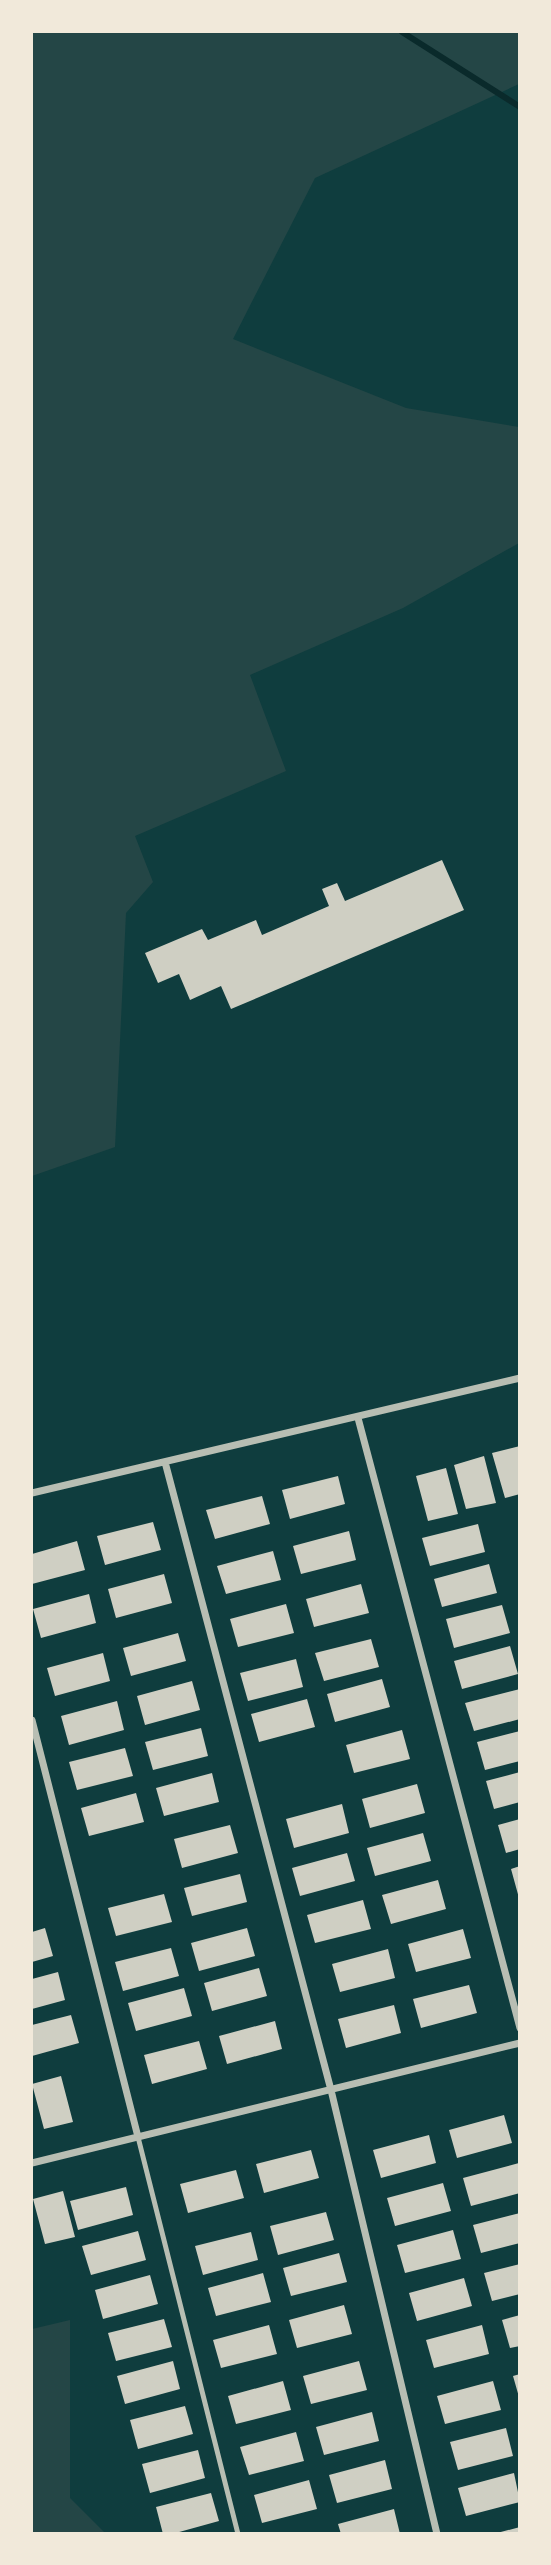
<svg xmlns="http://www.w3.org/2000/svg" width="551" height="2565" font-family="'Work Sans',sans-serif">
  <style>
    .green { fill: #244646 }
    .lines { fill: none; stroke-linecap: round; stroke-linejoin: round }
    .stream { stroke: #0a2a2b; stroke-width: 6 }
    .building { fill: #cfcfc3 }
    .service { stroke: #b8beb3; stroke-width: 5 }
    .minor { stroke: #b8beb3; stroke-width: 7 }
  </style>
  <rect width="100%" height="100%" fill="#0f3d3e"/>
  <!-- green -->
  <path class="green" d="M 32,32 L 520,32 L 519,84 L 315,178 L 233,339 L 406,408 L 519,427 L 519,543 L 403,608 L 250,675 L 286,771 L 135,836 L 153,882 L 126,913 L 115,1147 L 32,1176 Z
    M 70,2320 L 70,2498 L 105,2533 L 32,2533 L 32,2329 Z"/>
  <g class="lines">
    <!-- stream -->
    <path class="stream" d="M 402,32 L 520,107"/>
  </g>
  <!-- building -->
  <path class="building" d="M 442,860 L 464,910 L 231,1009 L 221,986 L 190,1000 L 179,974 L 158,983 L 145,953 L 202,929 L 208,940 L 256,920 L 262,935 L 329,906 L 322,889 L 337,883 L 345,901 Z
    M 520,1446 L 520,1494 L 505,1498 L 492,1453 Z
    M 484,1456 L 496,1503 L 466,1509 L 454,1465 Z
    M 446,1468 L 458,1514 L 428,1521 L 416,1476 Z
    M 338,1476 L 345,1504 L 290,1519 L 282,1490 Z
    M 262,1496 L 270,1524 L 215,1539 L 206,1510 Z
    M 153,1522 L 161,1550 L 105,1565 L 97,1536 Z
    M 478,1524 L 485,1552 L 430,1566 L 422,1538 Z
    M 349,1531 L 356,1560 L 301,1574 L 293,1546 Z
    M 77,1541 L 85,1570 L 32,1584 L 32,1554 Z
    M 273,1551 L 281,1580 L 226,1594 L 217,1566 Z
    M 489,1564 L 497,1593 L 442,1607 L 434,1579 Z
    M 164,1574 L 172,1603 L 116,1618 L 108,1589 Z
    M 361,1584 L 369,1613 L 314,1627 L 306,1599 Z
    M 89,1594 L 96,1623 L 41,1638 L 33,1609 Z
    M 286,1604 L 294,1633 L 238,1647 L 230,1619 Z
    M 502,1605 L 510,1633 L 454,1648 L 446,1619 Z
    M 178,1633 L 186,1661 L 131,1676 L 123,1648 Z
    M 371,1639 L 379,1667 L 324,1681 L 315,1653 Z
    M 510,1646 L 518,1674 L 462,1689 L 454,1661 Z
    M 103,1653 L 110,1681 L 55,1696 L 47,1668 Z
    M 296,1659 L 303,1687 L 248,1701 L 240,1673 Z
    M 382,1679 L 390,1707 L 335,1722 L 327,1694 Z
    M 192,1681 L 200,1710 L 145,1725 L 137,1696 Z
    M 520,1689 L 520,1719 L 474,1731 L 465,1703 Z
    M 307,1699 L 315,1727 L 259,1742 L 251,1714 Z
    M 117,1701 L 124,1730 L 69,1745 L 61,1716 Z
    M 201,1728 L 208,1756 L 153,1770 L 145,1742 Z
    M 402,1730 L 410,1759 L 354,1773 L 346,1745 Z
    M 520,1731 L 520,1761 L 485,1770 L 477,1742 Z
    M 125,1748 L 133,1776 L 77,1790 L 69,1762 Z
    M 520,1772 L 520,1802 L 494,1809 L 486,1781 Z
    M 212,1773 L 219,1802 L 164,1816 L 156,1788 Z
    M 417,1784 L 425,1813 L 370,1828 L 362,1799 Z
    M 136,1793 L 144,1822 L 89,1836 L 81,1808 Z
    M 342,1804 L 349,1833 L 294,1848 L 286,1819 Z
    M 520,1819 L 520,1849 L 506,1853 L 498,1825 Z
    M 230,1825 L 238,1853 L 182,1868 L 174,1839 Z
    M 423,1833 L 431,1861 L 375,1876 L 367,1848 Z
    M 347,1853 L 355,1881 L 300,1896 L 292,1868 Z
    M 520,1866 L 520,1897 L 519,1898 L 511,1869 Z
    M 240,1874 L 247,1902 L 192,1916 L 184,1888 Z
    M 438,1880 L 446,1909 L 391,1924 L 382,1895 Z
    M 164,1894 L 172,1922 L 116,1936 L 108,1908 Z
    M 363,1900 L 371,1929 L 315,1943 L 307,1915 Z
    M 45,1928 L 53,1956 L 32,1962 L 32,1932 Z
    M 247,1928 L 255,1956 L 199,1971 L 191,1943 Z
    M 463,1929 L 471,1958 L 416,1972 L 408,1944 Z
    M 171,1948 L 179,1976 L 123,1991 L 115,1962 Z
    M 388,1949 L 395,1978 L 340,1992 L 332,1964 Z
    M 259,1968 L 267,1996 L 212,2011 L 204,1983 Z
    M 58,1972 L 65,2000 L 32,2009 L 32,1979 Z
    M 469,1985 L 477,2013 L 421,2028 L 413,1999 Z
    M 184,1988 L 192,2016 L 136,2031 L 128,2003 Z
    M 394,2005 L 401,2033 L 346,2048 L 338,2019 Z
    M 71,2015 L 79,2043 L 32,2056 L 32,2025 Z
    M 275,2021 L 282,2049 L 227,2064 L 219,2036 Z
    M 199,2041 L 207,2069 L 152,2084 L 144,2055 Z
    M 61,2076 L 73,2122 L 44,2129 L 32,2084 Z
    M 504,2115 L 512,2143 L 457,2158 L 449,2130 Z
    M 429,2135 L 436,2163 L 381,2178 L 373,2150 Z
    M 311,2150 L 319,2178 L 264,2193 L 256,2164 Z
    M 519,2163 L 520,2193 L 471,2206 L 463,2178 Z
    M 236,2170 L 244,2198 L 188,2213 L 180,2184 Z
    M 443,2183 L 451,2211 L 395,2226 L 387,2198 Z
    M 126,2187 L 133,2215 L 78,2230 L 70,2201 Z
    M 63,2191 L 75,2237 L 45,2244 L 33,2199 Z
    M 326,2212 L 334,2240 L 278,2255 L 270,2226 Z
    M 520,2213 L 520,2243 L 481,2253 L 473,2225 Z
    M 453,2230 L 461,2259 L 405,2273 L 397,2245 Z
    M 138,2231 L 146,2260 L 91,2275 L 82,2246 Z
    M 251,2232 L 258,2260 L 203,2275 L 195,2246 Z
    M 339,2253 L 347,2282 L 291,2296 L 283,2268 Z
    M 520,2264 L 520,2294 L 492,2301 L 484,2273 Z
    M 263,2273 L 271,2302 L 216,2316 L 208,2288 Z
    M 150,2275 L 158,2304 L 103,2319 L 95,2290 Z
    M 464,2278 L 472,2306 L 417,2321 L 409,2293 Z
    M 344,2305 L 352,2334 L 297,2348 L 289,2320 Z
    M 520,2315 L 520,2346 L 510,2348 L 502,2320 Z
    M 164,2319 L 172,2347 L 116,2361 L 108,2333 Z
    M 269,2325 L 277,2354 L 221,2368 L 213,2340 Z
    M 482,2325 L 489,2354 L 434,2368 L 426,2340 Z
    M 173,2361 L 180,2389 L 125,2404 L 117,2376 Z
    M 359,2361 L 367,2390 L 311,2404 L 303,2376 Z
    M 520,2374 L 520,2397 L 519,2397 L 513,2376 Z
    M 283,2381 L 291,2410 L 236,2424 L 228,2396 Z
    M 493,2381 L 501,2410 L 445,2424 L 437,2396 Z
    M 185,2406 L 193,2434 L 138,2449 L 130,2420 Z
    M 372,2412 L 379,2441 L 324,2455 L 316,2427 Z
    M 506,2428 L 513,2456 L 458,2470 L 450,2442 Z
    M 296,2432 L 304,2461 L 249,2475 L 240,2447 Z
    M 198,2450 L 205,2478 L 150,2493 L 142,2464 Z
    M 385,2460 L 392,2489 L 337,2503 L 329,2475 Z
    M 514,2473 L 520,2502 L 466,2516 L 458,2488 Z
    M 309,2480 L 317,2509 L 262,2523 L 254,2495 Z
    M 211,2493 L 219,2521 L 172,2534 L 163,2534 L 156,2507 Z
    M 394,2509 L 400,2534 L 341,2534 L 338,2524 Z
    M 520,2527 L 520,2534 L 497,2534 L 497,2533 Z"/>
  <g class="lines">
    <!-- service -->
    <path class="service" d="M 138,2137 L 238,2534"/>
    <!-- minor -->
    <path class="minor" d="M 358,1418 L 520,2028
      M 165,1462 L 331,2090 L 437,2534
      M 32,1493 L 520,1378
      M 32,1720 L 138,2137
      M 32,2163 L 520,2043"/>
  </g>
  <!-- border -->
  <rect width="551" height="2565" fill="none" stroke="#f1e9da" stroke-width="66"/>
</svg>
